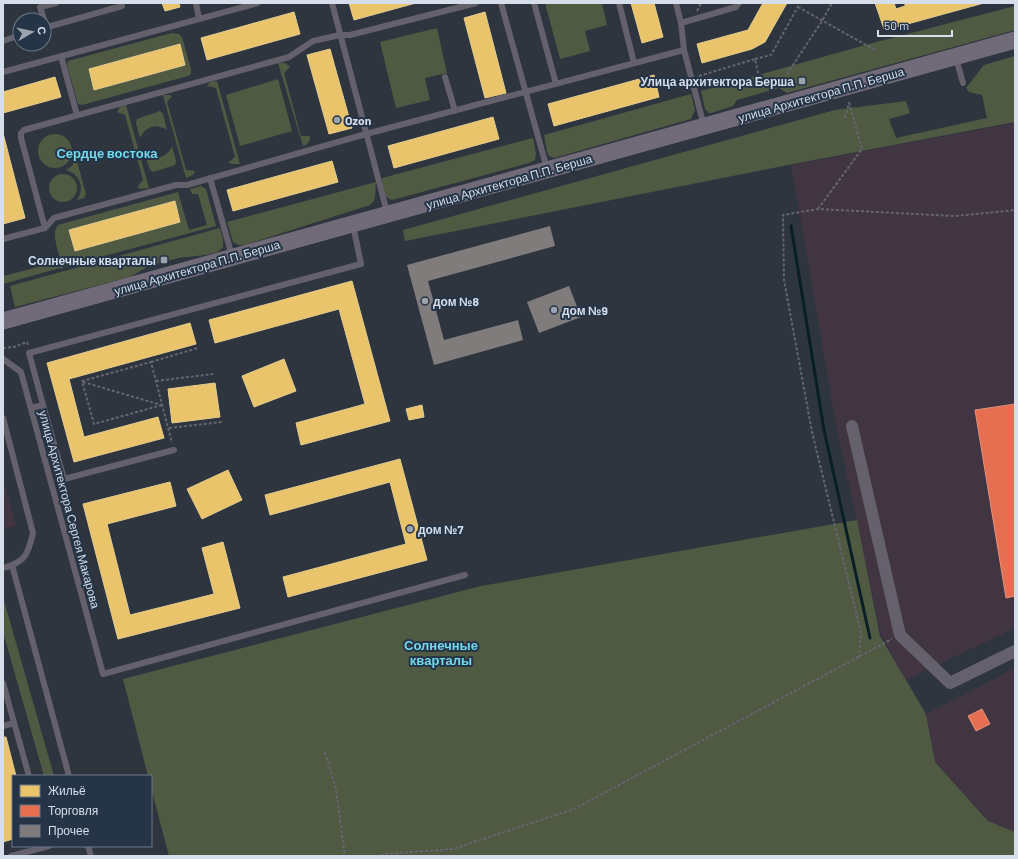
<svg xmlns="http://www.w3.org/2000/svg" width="1018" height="859" font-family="Barlow,sans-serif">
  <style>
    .commercial { fill: #413542 }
    .green { fill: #505a42; fill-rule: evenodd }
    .homes { fill: #e9c46a; stroke: #e3cc90 }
    .shops { fill: #e76f51; stroke: #e2907f }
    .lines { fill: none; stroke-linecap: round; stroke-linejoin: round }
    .stream { stroke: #091f27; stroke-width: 3 }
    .building { fill: #807c7c }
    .path { stroke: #66656f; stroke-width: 2; stroke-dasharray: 3 2; stroke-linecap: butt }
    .lane { stroke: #65616c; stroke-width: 6 }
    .street { stroke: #65616c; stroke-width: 12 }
    .secondary { stroke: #716b79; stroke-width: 17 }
    .poi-dot { fill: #9ba3ae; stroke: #263447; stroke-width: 1.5 }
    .labels { text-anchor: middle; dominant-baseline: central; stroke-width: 4; stroke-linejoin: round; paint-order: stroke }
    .poi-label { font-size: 12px; font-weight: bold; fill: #d5deea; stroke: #263447; text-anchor: start }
    .street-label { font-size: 12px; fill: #d5deea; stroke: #263447 }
    .neighbourhood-label { font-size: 13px; font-weight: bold; fill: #71daeb; stroke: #263447 }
  </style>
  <rect width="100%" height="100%" fill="#2e353f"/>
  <!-- commercial -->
  <path class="commercial" d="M 1015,123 L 1015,628 L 906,680 L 881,635 L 836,424 L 791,165 Z
    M 3,479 L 16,526 L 3,529 Z
    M 1015,668 L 1015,832 L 989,821 L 935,762 L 926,714 Z"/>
  <!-- green -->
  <path class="green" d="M 545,3 L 602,3 L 607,25 L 585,31 L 590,51 L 560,59 Z
    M 1015,6 L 1015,30 L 787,93 L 779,88 L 737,100 L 733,106 L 711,113 L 709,113 L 705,109 L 701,91 L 869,44 Z
    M 437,28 L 447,73 L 425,78 L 430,100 L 396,108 L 380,42 Z
    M 172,33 L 179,34 L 182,37 L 191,69 L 191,74 L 188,76 L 82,105 L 78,104 L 67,65 L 68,61 ZM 179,44 L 185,65 L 94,90 L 89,69 Z
    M 1015,56 L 1015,122 L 788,165 L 405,241 L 403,230 L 835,110 L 906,101 L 910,113 L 889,119 L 896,138 L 987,118 L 982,95 L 969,92 L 966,88 L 984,65 Z
    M 278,63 L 285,63 L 290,67 L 284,73 L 301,136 L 310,136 C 310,141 308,145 303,146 Z
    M 278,79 L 292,131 L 240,146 L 226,95 Z
    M 217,81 L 240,164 L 233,164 L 228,163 L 235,157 L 216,88 L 207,86 L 210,82 Z
    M 691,94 L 695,110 L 691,119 L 554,158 L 549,156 L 547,152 L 544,135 Z
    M 163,95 L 170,95 L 172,96 L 167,102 L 186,170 L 195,171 C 193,176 190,176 186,178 Z
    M 126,105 L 149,188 L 148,188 L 141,189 L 137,187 L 143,180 L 125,115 L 117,112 L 120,107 Z
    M 160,111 L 163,114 L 167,130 C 156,123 146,126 140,138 L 136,123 L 137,119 Z
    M38 151a17 17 0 1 1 34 0a17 17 0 1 1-34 0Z
    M 533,138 L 536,154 L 535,160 L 529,163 L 392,200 C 382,197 383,187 382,178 Z
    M 172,146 L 176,161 L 175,165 L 153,172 L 150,170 L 144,153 C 155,161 167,158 172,146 Z
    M 76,158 L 86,194 L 84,198 L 77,200 C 85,188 80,174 66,170 L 72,166 Z
    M49 188a14 14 0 1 1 28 0a14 14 0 1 1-28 0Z
    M 376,182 C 375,190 377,200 370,205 L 245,245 L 239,245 L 233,242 L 227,222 Z
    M 201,186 L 206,189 L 216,226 L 63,267 C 60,256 50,234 58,225 L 178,192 L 189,230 L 207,225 L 198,194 L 192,194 L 190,189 ZM 175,201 L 180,222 L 75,251 L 70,230 Z
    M 220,228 L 223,239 L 223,247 L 218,252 L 205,255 L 178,258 L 149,266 L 130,277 L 15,307 L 10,286 Z
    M 58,262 L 60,268 L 3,284 L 3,276 Z
    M 857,520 L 880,636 L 926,714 L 935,762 L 988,821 L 1015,832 L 1015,856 L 169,856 L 151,788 L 151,776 L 148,776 L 123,679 L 481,586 Z
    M 3,597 L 54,776 L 44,776 L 3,632 Z"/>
  <!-- homes -->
  <path class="homes" d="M 162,3 L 179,3 L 180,7 L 165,11 Z
    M 349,3 L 416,3 L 354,20 Z
    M 631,3 L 654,3 L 663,37 L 642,43 Z
    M 763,3 L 787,3 L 765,42 L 752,49 L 702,63 L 697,44 L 748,30 Z
    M 875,3 L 894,3 L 896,9 L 905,6 L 905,4 L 908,3 L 984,3 L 893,28 L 892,27 L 884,29 Z
    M 294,12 L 300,34 L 207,60 L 201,38 Z
    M 485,12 L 506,93 L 485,98 L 464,18 Z
    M 180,44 L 185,65 L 94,90 L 89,69 Z
    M 330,49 L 352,128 L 329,134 L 307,55 Z
    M 654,75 L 659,97 L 554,126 L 548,104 Z
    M 55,77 L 61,97 L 3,113 L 3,92 Z
    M 493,117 L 499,139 L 394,168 L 388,146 Z
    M 3,133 L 25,218 L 3,224 Z
    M 332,161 L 338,182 L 233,211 L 227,190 Z
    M 175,201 L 180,222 L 75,251 L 69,230 Z
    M 352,281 L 390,421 L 301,445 L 296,423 L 365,404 L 339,309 L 215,343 L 209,320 Z
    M 190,323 L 196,344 L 69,379 L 84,437 L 158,417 L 164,438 L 74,462 L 47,363 Z
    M 284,359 L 296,391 L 254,407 L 242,376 Z
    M 215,383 L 220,417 L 172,423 L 168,389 Z
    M 422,405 L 424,417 L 409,420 L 406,409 Z
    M 400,459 L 427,560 L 288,597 L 283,577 L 406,544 L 390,482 L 270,515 L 265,495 Z
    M 228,470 L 242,500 L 202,519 L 187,489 Z
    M 170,482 L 176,506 L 107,524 L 130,615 L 214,594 L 202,548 L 223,542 L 240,608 L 118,639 L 83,504 Z
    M 3,737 L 6,737 L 16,776 L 13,776 L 13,839 L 3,842 L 3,823 L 5,823 L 3,815 Z"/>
  <!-- shops -->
  <path class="shops" d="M 1015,404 L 1015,596 L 1006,598 L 975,410 Z
    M 982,709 L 990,724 L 976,731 L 968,716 Z"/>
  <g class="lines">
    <!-- stream -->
    <path class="stream" d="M 791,226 L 824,430 L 870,638"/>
  </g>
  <!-- building -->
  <path class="building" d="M 550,226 L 555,246 L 428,281 L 444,340 L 518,320 L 523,340 L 434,365 L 407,265 Z
    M 569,286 L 581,317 L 539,333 L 527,302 Z"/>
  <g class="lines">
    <!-- path -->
    <path class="path" d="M 798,7 L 875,50
      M 697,11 L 701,3
      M 755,59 L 771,55 L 800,3
      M 787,74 L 822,21 L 832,3
      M 699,76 L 755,59 L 760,81
      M 845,118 L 849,103
      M 818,209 L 862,149 L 849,102
      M 60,261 L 62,270
      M 3,348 L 14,347 L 27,342 L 28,346
      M 151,362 L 198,348
      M 156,381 L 213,374
      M 83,382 L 161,405
      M 162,405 L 94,424 L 82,381 L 151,362 C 158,389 165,416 172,443
      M 169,428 L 222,422
      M 859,658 L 861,633 L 812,432 L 784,280 L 783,215 L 818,209 L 955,216 L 1015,210
      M 325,752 L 336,789 L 345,856
      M 381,856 L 383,854 L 453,849 L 574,809 L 892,639"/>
    <!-- lane -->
    <path class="lane" d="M 196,3 L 199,19
      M 332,3 L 387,212
      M 501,3 L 547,169
      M 534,3 L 556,84
      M 619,3 L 634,63
      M 676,3 L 681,23 L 684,50 L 704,126
      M 44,20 L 40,7 L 56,3
      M 681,23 L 736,7 L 739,3
      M 44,28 L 122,6 L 121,3
      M 3,41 L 20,35
      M 61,56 L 77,115
      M 956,58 L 963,83
      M 3,72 L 258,3
      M 445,77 L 455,111
      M 210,178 L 232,256
      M 45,228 L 21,138 L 21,133 L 24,130 L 289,57 L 313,41 L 340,35 L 350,35 L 476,3
      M 3,239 L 45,228 L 54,218 L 176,185 L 187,185 L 366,134 L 684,50
      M 3,359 L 21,372 L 103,674 L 465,575
      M 43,405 L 64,479 L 174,450
      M 31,408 L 43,405 L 29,353 L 361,264 L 353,225
      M 3,418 L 33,533 C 28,554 26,562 3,568
      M 12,565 L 69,776
      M 3,683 L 29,776
      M 3,726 L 14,723
      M 88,846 L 91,856
      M 11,856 L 49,846"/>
    <!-- street -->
    <path class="street" d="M 852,426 L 900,635 L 950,683 L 1015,651"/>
    <!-- secondary -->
    <path class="secondary" d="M 3,321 L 1015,40"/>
  </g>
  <!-- markers -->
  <g class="poi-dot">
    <rect x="798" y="77" width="8" height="8" rx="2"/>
    <circle cx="337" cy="120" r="4"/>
    <rect x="160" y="256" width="8" height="8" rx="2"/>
    <circle cx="425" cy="301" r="4"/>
    <circle cx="554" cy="310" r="4"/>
    <circle cx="410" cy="529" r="4"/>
  </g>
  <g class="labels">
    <!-- poi labels -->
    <g class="poi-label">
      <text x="794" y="81" text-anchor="end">Улица архитектора Берша</text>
      <text x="345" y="120">Ozon</text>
      <text x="156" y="260" text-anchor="end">Солнечные кварталы</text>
      <text x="433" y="301">дом №8</text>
      <text x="562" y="310">дом №9</text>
      <text x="418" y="529">дом №7</text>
    </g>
    <!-- street labels -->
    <g class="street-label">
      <text transform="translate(821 94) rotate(-16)">улица Архитектора П.П. Берша</text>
      <text transform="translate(509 181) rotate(-16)">улица Архитектора П.П. Берша</text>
      <text transform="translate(197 267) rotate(-16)">улица Архитектора П.П. Берша</text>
      <text transform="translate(70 509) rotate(75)">улица Архитектора Сергея Макарова</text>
    </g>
    <!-- neighbourhood labels -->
    <g class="neighbourhood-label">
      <text x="107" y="153">Сердце востока</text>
      <text x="441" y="645">Солнечные<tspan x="441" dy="15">кварталы</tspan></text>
    </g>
  </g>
  <!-- border -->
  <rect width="1018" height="859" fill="none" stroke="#d5deea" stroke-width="8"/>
  <!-- legend -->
  <rect x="12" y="775" width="140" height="72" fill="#263447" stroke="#6c7888"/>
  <rect x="20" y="785" width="20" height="12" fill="#e9c46a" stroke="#6c7888"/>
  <text x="48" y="795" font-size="12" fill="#d5deea">Жильё</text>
  <rect x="20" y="805" width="20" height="12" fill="#e76f51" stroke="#6c7888"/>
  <text x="48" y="815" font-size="12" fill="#d5deea">Торговля</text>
  <rect x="20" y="825" width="20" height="12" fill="#807c7c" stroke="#6c7888"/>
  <text x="48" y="835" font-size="12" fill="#d5deea">Прочее</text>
  <!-- north arrow -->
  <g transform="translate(32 32) rotate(81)"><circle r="19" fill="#263447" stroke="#6c7888"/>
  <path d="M0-3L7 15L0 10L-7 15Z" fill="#9ba3ae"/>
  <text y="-6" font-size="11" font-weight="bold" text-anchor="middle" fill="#d5deea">С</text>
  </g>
  <!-- scale -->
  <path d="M878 30v6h74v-6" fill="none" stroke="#d5deea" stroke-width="2"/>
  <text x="884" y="30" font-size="12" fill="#d5deea" stroke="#263447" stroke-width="3" paint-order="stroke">50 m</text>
</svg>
